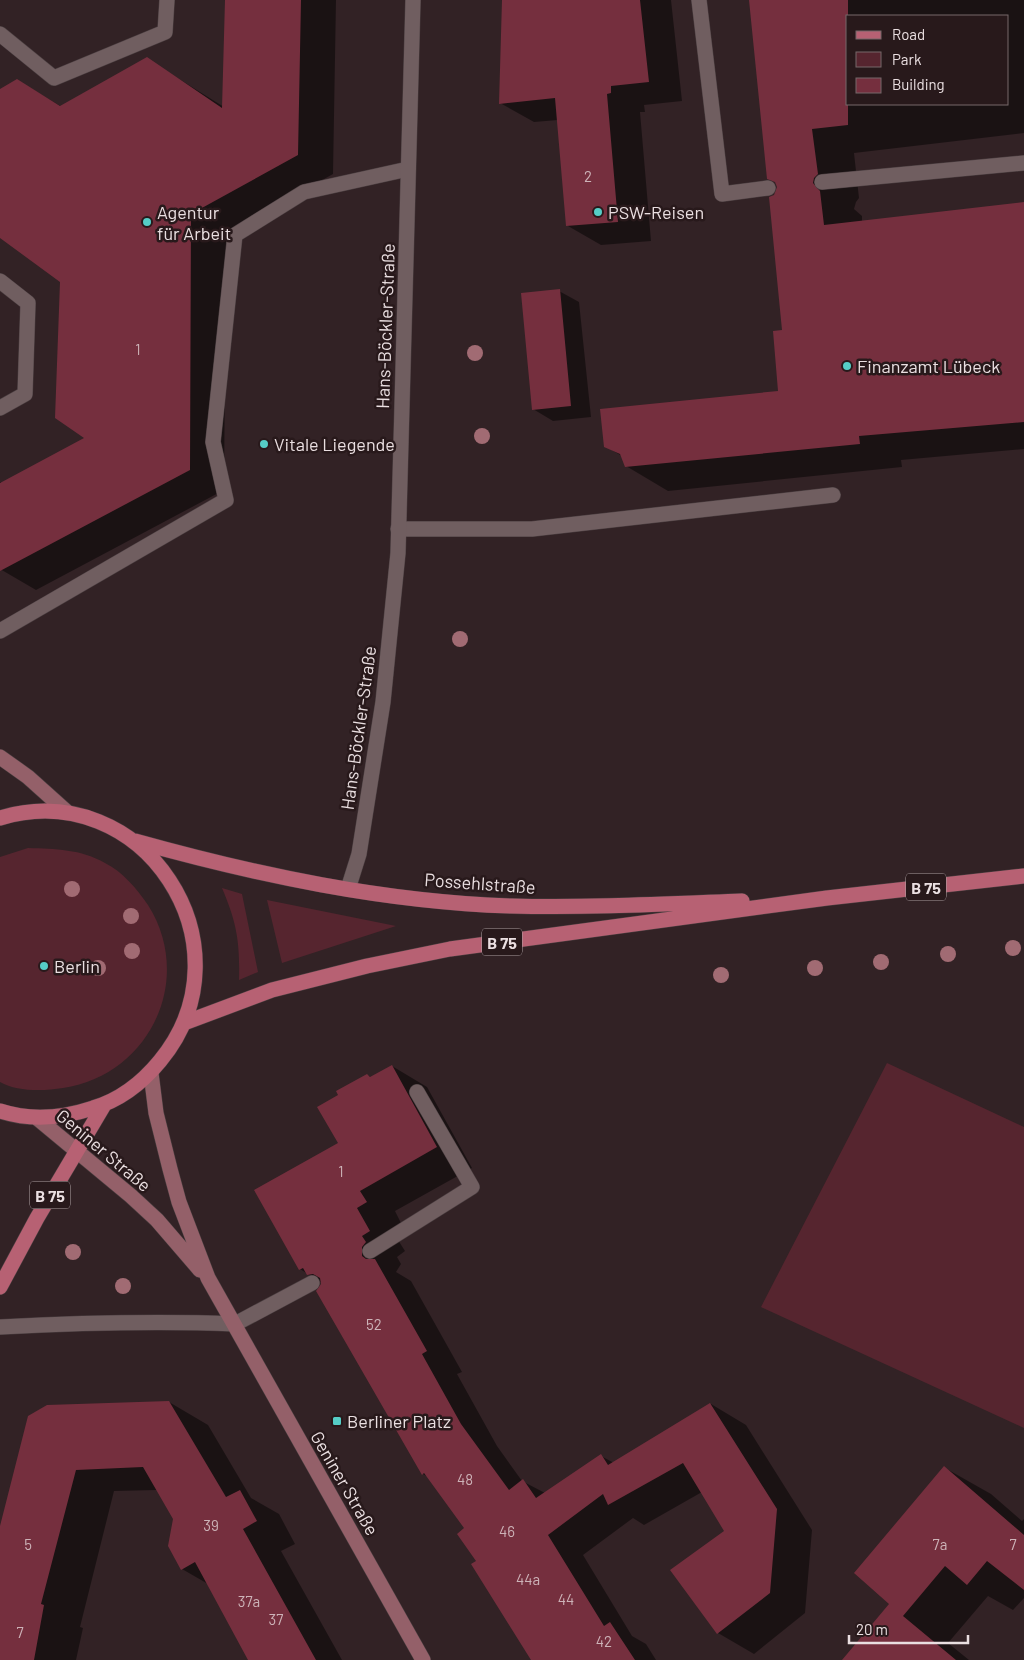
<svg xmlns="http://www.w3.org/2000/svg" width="1024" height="1660" font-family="Barlow,sans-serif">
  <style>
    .green { fill: #56252f }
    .shadow { fill: #0007; fill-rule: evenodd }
    .building { fill: #752f3e }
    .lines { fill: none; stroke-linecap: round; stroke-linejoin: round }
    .lane-casing { stroke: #4b3f41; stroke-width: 16 }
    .street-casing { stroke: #4b3f41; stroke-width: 16 }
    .secondary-casing { stroke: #4b3f41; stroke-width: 16 }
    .primary-casing { stroke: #4b3f41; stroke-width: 16 }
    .lane { stroke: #705e60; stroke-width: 15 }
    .street { stroke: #705e60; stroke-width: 15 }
    .secondary { stroke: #946069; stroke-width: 15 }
    .primary { stroke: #b76173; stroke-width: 15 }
    .tree { fill: #a16b73 }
    .poi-dot { fill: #55cdc6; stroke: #28191b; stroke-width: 2 }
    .labels { text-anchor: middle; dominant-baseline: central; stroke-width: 5; stroke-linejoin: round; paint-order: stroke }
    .number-label { font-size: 15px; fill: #cdb3b8 }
    .shield { fill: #28191b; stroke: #b0a4a6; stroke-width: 1 }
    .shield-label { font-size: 16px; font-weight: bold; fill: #eadfe1 }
    .poi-label { font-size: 18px; fill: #eadfe1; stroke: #28191b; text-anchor: start }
    .street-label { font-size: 18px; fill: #eadfe1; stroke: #28191b }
  </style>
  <rect width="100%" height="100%" fill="#322225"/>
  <!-- green -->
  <path class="green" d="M 28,848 C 55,849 81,849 105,863 C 123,872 137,889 148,905 C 195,979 150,1075 63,1088 C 44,1091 17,1092 0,1082 L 0,857 Z
    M 222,888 L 242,894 L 258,972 L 239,980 C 240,943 237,923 222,888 Z
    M 267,900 L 396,926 L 282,963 Z
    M 887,1063 L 1024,1127 L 1024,1428 L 761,1307 Z"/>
  <!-- shadow -->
  <path class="shadow" d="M 226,0 L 336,0 L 333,174 L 226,234 L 224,490 L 36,590 L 0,569 L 0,482 L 2,483 L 87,438 L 62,282 L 0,236 L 0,91 L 17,80 L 62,107 L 147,59 L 224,107 Z
    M 503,0 L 671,0 L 682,101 L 644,105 L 645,112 L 640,112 L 651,241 L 601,245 L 568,226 L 558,120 L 534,122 L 500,103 Z
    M 750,0 L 1024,0 L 1024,133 L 854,153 L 859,198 L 856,202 L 854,209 L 862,216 L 862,222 L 1024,203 L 1024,449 L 901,460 L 902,467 L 668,491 L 626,466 L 622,456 L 605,446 L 780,392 L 783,331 L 775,196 L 779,187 ZM 848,16 L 1008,16 L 1008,104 L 848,104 Z
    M 559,291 L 579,302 L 591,417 L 553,421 L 533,409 Z
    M 392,1066 L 427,1087 L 472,1168 L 395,1211 L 401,1223 L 391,1229 L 405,1251 L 397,1257 L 401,1264 L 396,1272 L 411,1281 L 462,1372 L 457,1374 L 497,1446 L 522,1481 L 545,1493 L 601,1456 L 614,1463 L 711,1404 L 746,1425 L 812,1530 L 805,1613 L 754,1654 L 718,1633 L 672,1570 L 726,1531 L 702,1492 L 644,1525 L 633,1518 L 583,1555 L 632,1636 L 646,1644 L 656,1660 L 532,1660 L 478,1561 L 466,1528 L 430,1478 L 423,1474 L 322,1283 L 300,1269 L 340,1144 L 340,1095 L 367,1075 L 372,1078 Z
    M 169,1402 L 208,1425 L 251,1498 L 279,1514 L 295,1544 L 281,1551 L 342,1660 L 250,1660 L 208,1584 L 182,1569 L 175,1519 L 157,1490 L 114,1491 L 80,1627 L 83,1628 L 76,1660 L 0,1660 L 0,1531 L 29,1417 Z
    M 945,1468 L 991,1494 L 1022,1521 L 1024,1519 L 1024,1598 L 1013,1610 L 988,1596 L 948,1643 L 969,1660 L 844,1660 L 891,1604 Z"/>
  <!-- building -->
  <path class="building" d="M 225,0 L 301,0 L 298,155 L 191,214 L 190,470 L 0,571 L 0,483 L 84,438 L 55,418 L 60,282 L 0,238 L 0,89 L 17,79 L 60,106 L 147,57 L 222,108 Z
    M 502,0 L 640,0 L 649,82 L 611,86 L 611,93 L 607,94 L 618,222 L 566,226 L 555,98 L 499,104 Z
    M 749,0 L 848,0 L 848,125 L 812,129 L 818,174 L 814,178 L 813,183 L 820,191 L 824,225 L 1024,202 L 1024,422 L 859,436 L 860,444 L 625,467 L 620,454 L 604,447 L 600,409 L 778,391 L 773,331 L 782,330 L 769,197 L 774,195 L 777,187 L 775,182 L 767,179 Z
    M 560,289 L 571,406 L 532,410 L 521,293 Z
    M 392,1065 L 437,1147 L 360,1191 L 367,1202 L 357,1208 L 370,1231 L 362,1236 L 366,1242 L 362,1247 L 362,1256 L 366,1259 L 375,1259 L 427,1351 L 422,1354 L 461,1424 L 509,1490 L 523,1479 L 536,1498 L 601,1454 L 608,1465 L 710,1403 L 777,1509 L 770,1593 L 717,1634 L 670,1570 L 724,1531 L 683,1463 L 608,1505 L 603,1494 L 548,1535 L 604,1626 L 610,1622 L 635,1660 L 531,1660 L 471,1564 L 476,1561 L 457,1534 L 464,1528 L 424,1473 L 422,1475 L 316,1291 L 321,1284 L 320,1278 L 313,1274 L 307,1275 L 303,1268 L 299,1270 L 254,1190 L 338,1143 L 317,1107 L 338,1095 L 336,1091 L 367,1074 L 370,1077 Z
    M 169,1401 L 226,1497 L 240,1490 L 257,1521 L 243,1529 L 316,1660 L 248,1660 L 195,1562 L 181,1570 L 168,1546 L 173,1519 L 143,1467 L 76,1470 L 41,1604 L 44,1605 L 34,1660 L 0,1660 L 0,1526 L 28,1416 L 47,1405 Z
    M 944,1466 L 1024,1535 L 1024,1590 L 987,1561 L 967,1585 L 945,1566 L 903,1616 L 956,1660 L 842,1660 L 889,1604 L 854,1573 Z"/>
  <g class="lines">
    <!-- lane casing -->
    <g class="lane-casing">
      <path id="lane" d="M 699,0 L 722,194 L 768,188
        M 0,34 L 54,78 L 165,32 L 167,0
        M 822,182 L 1024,163
        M 0,281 L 28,303 L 25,394 L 0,408
        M 398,529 L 532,529 L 833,495
        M 0,631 L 226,500 L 213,442 L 235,235 L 304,192 L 408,169
        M 370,1251 L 472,1187 L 417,1092
        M 235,1324 L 312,1283"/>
    </g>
    <!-- street casing -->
    <g class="street-casing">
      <path id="street" d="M 348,889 L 359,854 L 383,702 L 398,553 L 413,0
        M 0,1327 C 78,1323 156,1321 235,1324"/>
    </g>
    <!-- secondary casing -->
    <g class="secondary-casing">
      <path id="secondary" d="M 0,757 L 28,777 L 67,812
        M 151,1073 L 156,1113 L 170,1169 L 179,1202 L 208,1278 L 423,1660
        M 37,1118 L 131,1196 L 157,1220 L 200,1270"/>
    </g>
    <!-- primary casing -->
    <g class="primary-casing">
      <path id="primary" d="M 0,818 C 143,775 255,946 160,1061 C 142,1083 120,1100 93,1108 C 63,1118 31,1121 0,1111
        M 135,841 C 257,875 384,902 511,906 C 588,908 665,904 742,901
        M 184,1023 L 272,990 L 367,966 L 450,949 L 827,898 L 1024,876
        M 0,1287 L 37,1218 L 104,1105"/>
    </g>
    <!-- lane -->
    <use href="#lane" class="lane"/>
    <!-- street -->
    <use href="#street" class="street"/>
    <!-- secondary -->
    <use href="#secondary" class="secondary"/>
    <!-- primary -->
    <use href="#primary" class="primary"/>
  </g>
  <!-- trees -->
  <g class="tree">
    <circle cx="475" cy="353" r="8"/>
    <circle cx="482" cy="436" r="8"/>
    <circle cx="460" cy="639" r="8"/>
    <circle cx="72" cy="889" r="8"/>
    <circle cx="131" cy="916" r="8"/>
    <circle cx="1013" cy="948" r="8"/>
    <circle cx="132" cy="951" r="8"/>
    <circle cx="948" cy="954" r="8"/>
    <circle cx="881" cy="962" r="8"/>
    <circle cx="98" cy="968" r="8"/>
    <circle cx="815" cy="968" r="8"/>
    <circle cx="721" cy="975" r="8"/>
    <circle cx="73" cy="1252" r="8"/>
    <circle cx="123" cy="1286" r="8"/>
  </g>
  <!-- markers -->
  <g class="poi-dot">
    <circle cx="598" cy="212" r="5"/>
    <circle cx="147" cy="222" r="5"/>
    <circle cx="847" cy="366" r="5"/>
    <circle cx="264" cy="444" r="5"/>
    <circle cx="44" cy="966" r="5"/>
    <rect x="332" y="1416" width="10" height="10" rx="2.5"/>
  </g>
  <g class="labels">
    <!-- number labels -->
    <g class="number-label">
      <text x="588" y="176">2</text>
      <text x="138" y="349">1</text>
      <text x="341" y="1171">1</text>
      <text x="374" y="1324">52</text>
      <text x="465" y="1479">48</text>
      <text x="211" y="1525">39</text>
      <text x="507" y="1531">46</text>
      <text x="28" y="1544">5</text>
      <text x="940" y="1544">7a</text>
      <text x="1013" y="1544">7</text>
      <text x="528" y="1579">44a</text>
      <text x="566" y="1599">44</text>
      <text x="249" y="1601">37a</text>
      <text x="276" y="1619">37</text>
      <text x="20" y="1632">7</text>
      <text x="604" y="1641">42</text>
    </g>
    <!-- shield labels -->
    <g class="shield">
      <rect x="906" y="873.5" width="40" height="27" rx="4"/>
      <rect x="482" y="928.5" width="40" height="27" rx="4"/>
      <rect x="30" y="1181.5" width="40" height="27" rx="4"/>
    </g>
    <g class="shield-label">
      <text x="926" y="887">B 75</text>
      <text x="502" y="942">B 75</text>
      <text x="50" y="1195">B 75</text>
    </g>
    <!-- poi labels -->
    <g class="poi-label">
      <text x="157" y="212">Agentur<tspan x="157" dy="21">für Arbeit</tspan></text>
      <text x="608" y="212">PSW-Reisen</text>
      <text x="857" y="366">Finanzamt Lübeck</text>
      <text x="274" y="444">Vitale Liegende</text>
      <text x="54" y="966">Berlin</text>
      <text x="347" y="1421">Berliner Platz</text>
    </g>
    <!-- street labels -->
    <g class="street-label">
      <text transform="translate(385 326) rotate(-88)">Hans-Böckler-Straße</text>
      <text transform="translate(358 728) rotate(-82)">Hans-Böckler-Straße</text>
      <text transform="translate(480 883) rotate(4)">Possehlstraße</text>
      <text transform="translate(104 1150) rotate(40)">Geniner Straße</text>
      <text transform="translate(345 1483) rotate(60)">Geniner Straße</text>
    </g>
  </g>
  <!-- legend -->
  <rect x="846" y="15" width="162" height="90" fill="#28191b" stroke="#76686a"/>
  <rect x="856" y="31" width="25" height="8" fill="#b76173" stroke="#76686a"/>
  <text x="892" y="40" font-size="15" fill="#eadfe1">Road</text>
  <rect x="856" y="52" width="25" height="15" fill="#56252f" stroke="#76686a"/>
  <text x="892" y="65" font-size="15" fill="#eadfe1">Park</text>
  <rect x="856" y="78" width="25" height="15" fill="#752f3e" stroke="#76686a"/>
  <text x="892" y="90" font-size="15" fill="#eadfe1">Building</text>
  <!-- scale -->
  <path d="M849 1635v8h119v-8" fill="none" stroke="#eadfe1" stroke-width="2.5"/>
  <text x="856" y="1635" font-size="15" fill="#eadfe1" stroke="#28191b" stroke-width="4" paint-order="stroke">20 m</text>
</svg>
